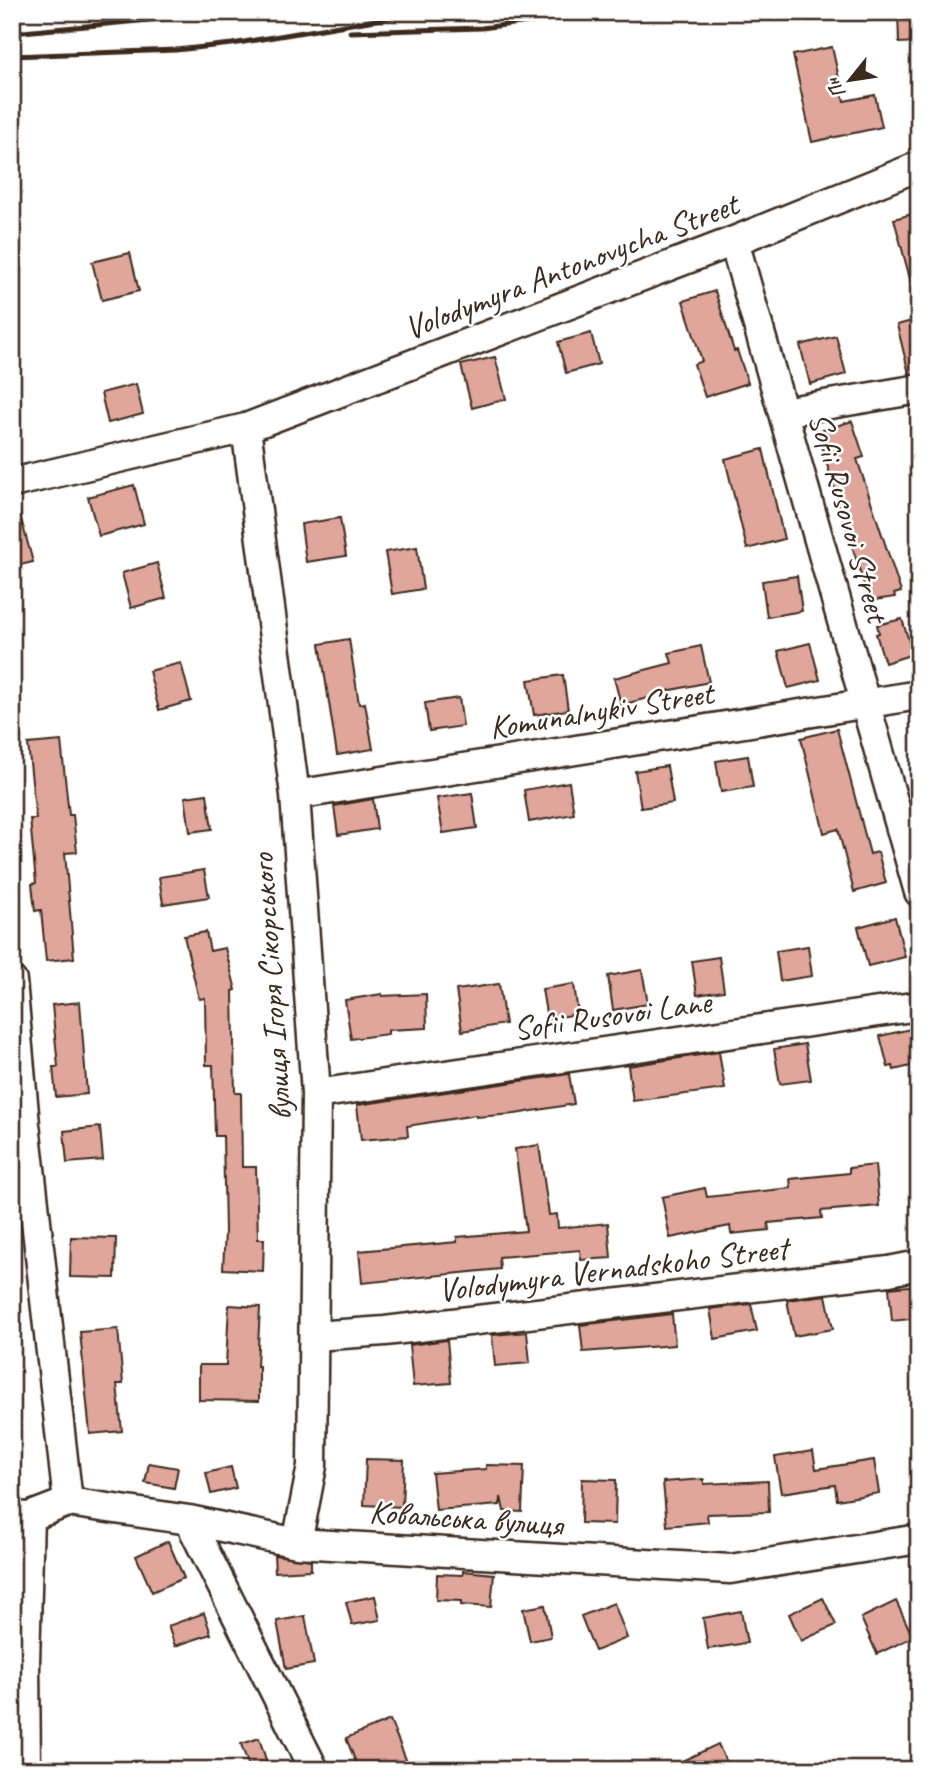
<svg xmlns="http://www.w3.org/2000/svg" width="931" height="1782" font-family="Caveat,sans-serif">
  <style>
    .building { fill: #e0a69c; stroke: #3b2a1e; stroke-width: 2 }
    .lines { fill: none; stroke-linecap: round; stroke-linejoin: round }
    .minor-casing { stroke: #3b2a1e; stroke-width: 33 }
    .minor { stroke: #fff; stroke-width: 28 }
    .rail { stroke: #3b2a1e; stroke-width: 5 }
    .labels { text-anchor: middle; dominant-baseline: central; stroke-width: 5; stroke-linejoin: round; paint-order: stroke }
    .street-label { font-size: 33px; fill: #3b2a1e; stroke: #fff }
  </style>
  <rect width="100%" height="100%" fill="#fff"/>
  <filter id="ink" filterUnits="userSpaceOnUse"><feTurbulence type="fractalNoise" baseFrequency=".0143" numOctaves="2"/><feDisplacementMap in="SourceGraphic" scale="14" xChannelSelector="R" yChannelSelector="G"/><feConvolveMatrix kernelMatrix="1 2 1 2 8 2 1 2 1" color-interpolation-filters="sRGB"/></filter>
  <g filter="url(#ink)">
    <!-- building -->
    <path class="building" d="M 898,12 L 919,12 L 919,42 L 899,43 Z
      M 832,47 L 844,101 L 875,95 L 882,127 L 812,142 L 793,55 Z
      M 919,212 L 919,289 L 913,290 L 894,219 Z
      M 130,253 L 139,291 L 102,300 L 92,262 Z
      M 715,291 L 734,351 L 737,350 L 748,383 L 705,397 L 694,364 L 702,361 L 683,301 Z
      M 919,319 L 919,373 L 909,374 L 897,325 Z
      M 591,333 L 599,364 L 566,373 L 558,342 Z
      M 836,336 L 846,374 L 810,384 L 800,345 Z
      M 495,357 L 506,399 L 472,408 L 461,365 Z
      M 136,384 L 143,414 L 108,423 L 101,393 Z
      M 852,421 L 864,457 L 857,459 L 901,592 L 894,594 L 895,597 L 869,601 L 817,432 Z
      M 763,449 L 784,539 L 747,549 L 725,459 Z
      M 134,485 L 144,524 L 99,536 L 88,497 Z
      M 12,508 L 18,508 L 33,562 L 12,567 Z
      M 340,518 L 346,556 L 306,562 L 301,524 Z
      M 417,547 L 423,589 L 392,594 L 385,552 Z
      M 157,563 L 166,598 L 131,608 L 122,573 Z
      M 797,576 L 802,611 L 767,617 L 762,581 Z
      M 902,619 L 913,654 L 885,663 L 876,634 L 879,633 L 877,625 Z
      M 349,639 L 359,704 L 365,703 L 373,749 L 337,755 L 320,644 Z
      M 810,643 L 820,680 L 788,688 L 778,651 Z
      M 701,646 L 709,682 L 658,693 L 659,695 L 621,705 L 614,678 L 672,663 L 669,653 Z
      M 181,663 L 191,701 L 159,710 L 149,671 Z
      M 563,675 L 568,710 L 534,715 L 528,680 Z
      M 459,698 L 463,726 L 429,731 L 425,703 Z
      M 837,729 L 870,854 L 878,852 L 886,883 L 854,892 L 838,829 L 824,833 L 801,738 Z
      M 61,741 L 69,815 L 73,815 L 77,852 L 65,853 L 74,958 L 46,961 L 41,910 L 35,911 L 32,884 L 36,883 L 30,819 L 36,819 L 28,744 Z
      M 748,756 L 753,787 L 721,792 L 716,761 Z
      M 667,766 L 673,803 L 641,808 L 635,771 Z
      M 569,782 L 574,814 L 529,822 L 524,790 Z
      M 472,793 L 477,828 L 443,833 L 437,798 Z
      M 207,794 L 212,829 L 190,832 L 185,797 Z
      M 373,799 L 377,829 L 338,835 L 334,806 Z
      M 204,870 L 209,897 L 163,904 L 159,877 Z
      M 895,917 L 905,957 L 868,966 L 858,927 Z
      M 206,932 L 210,951 L 225,948 L 236,990 L 233,991 L 235,1093 L 241,1093 L 242,1167 L 256,1167 L 258,1239 L 264,1239 L 263,1271 L 223,1269 L 225,1232 L 223,1136 L 215,1136 L 213,1065 L 206,1065 L 205,998 L 199,999 L 184,936 Z
      M 808,946 L 812,976 L 780,981 L 776,951 Z
      M 719,957 L 724,991 L 697,995 L 692,961 Z
      M 642,970 L 648,1004 L 613,1010 L 608,976 Z
      M 499,984 L 505,1024 L 462,1031 L 456,990 Z
      M 574,984 L 578,1014 L 547,1019 L 542,989 Z
      M 382,994 L 382,996 L 426,994 L 427,1028 L 388,1030 L 388,1034 L 351,1039 L 345,1000 Z
      M 80,1002 L 87,1094 L 56,1097 L 53,1067 L 58,1067 L 52,1005 Z
      M 919,1027 L 919,1064 L 894,1070 L 893,1066 L 888,1067 L 880,1036 Z
      M 805,1044 L 811,1080 L 780,1084 L 774,1049 Z
      M 719,1052 L 725,1089 L 633,1101 L 628,1066 Z
      M 569,1074 L 574,1104 L 515,1114 L 476,1117 L 476,1115 L 407,1126 L 408,1136 L 361,1140 L 357,1105 Z
      M 100,1127 L 103,1160 L 67,1163 L 64,1131 Z
      M 539,1145 L 549,1215 L 557,1214 L 558,1228 L 608,1223 L 611,1258 L 581,1260 L 580,1250 L 499,1257 L 500,1269 L 362,1283 L 359,1251 L 457,1242 L 457,1237 L 526,1231 L 515,1149 Z
      M 875,1165 L 879,1206 L 821,1211 L 822,1218 L 768,1223 L 769,1230 L 731,1234 L 730,1226 L 670,1238 L 662,1197 L 705,1188 L 707,1197 L 791,1188 L 790,1179 L 849,1173 L 849,1168 Z
      M 71,1237 L 116,1238 L 115,1278 L 70,1277 Z
      M 919,1285 L 919,1318 L 892,1321 L 889,1288 Z
      M 826,1295 L 833,1329 L 794,1336 L 787,1300 Z
      M 751,1304 L 757,1331 L 715,1339 L 710,1309 Z
      M 229,1305 L 260,1307 L 257,1366 L 259,1366 L 259,1401 L 199,1400 L 199,1365 L 226,1365 Z
      M 672,1314 L 675,1345 L 583,1352 L 580,1325 Z
      M 118,1329 L 123,1384 L 117,1384 L 122,1431 L 90,1434 L 80,1332 Z
      M 527,1332 L 530,1363 L 495,1366 L 492,1335 Z
      M 447,1340 L 451,1383 L 413,1386 L 409,1345 Z
      M 813,1451 L 816,1469 L 874,1460 L 879,1493 L 837,1500 L 835,1485 L 781,1493 L 775,1457 Z
      M 366,1459 L 404,1460 L 402,1507 L 364,1505 Z
      M 149,1463 L 178,1468 L 174,1488 L 145,1483 Z
      M 486,1465 L 524,1466 L 522,1512 L 504,1511 L 501,1497 L 500,1505 L 436,1510 L 432,1473 L 486,1469 Z
      M 231,1467 L 236,1488 L 211,1494 L 206,1473 Z
      M 582,1479 L 616,1480 L 615,1524 L 581,1523 Z
      M 704,1479 L 704,1484 L 768,1481 L 769,1512 L 707,1514 L 708,1522 L 667,1526 L 663,1482 Z
      M 168,1541 L 184,1578 L 152,1592 L 136,1556 Z
      M 274,1555 L 311,1560 L 311,1570 L 275,1572 Z
      M 463,1571 L 494,1574 L 491,1607 L 461,1605 L 461,1601 L 436,1600 L 437,1574 L 463,1575 Z
      M 375,1596 L 380,1620 L 352,1625 L 346,1602 Z
      M 823,1598 L 836,1625 L 801,1641 L 789,1614 Z
      M 896,1601 L 913,1637 L 877,1654 L 861,1618 Z
      M 614,1603 L 627,1638 L 595,1651 L 581,1616 Z
      M 545,1605 L 551,1637 L 530,1641 L 523,1609 Z
      M 741,1611 L 747,1643 L 708,1649 L 703,1618 Z
      M 204,1613 L 211,1634 L 175,1646 L 168,1626 Z
      M 305,1616 L 314,1664 L 286,1669 L 277,1621 Z
      M 390,1720 L 407,1762 L 388,1770 L 359,1770 L 346,1738 Z
      M 259,1738 L 267,1763 L 250,1769 L 241,1744 Z
      M 718,1744 L 730,1770 L 663,1770 Z"/>
    <g class="lines">
      <!-- minor casing -->
      <g class="minor-casing">
        <path id="minor" d="M 734,241 L 919,892
          M 783,412 L 919,389
          M 246,428 L 295,795 L 316,1094 L 312,1466 L 297,1543
          M 12,483 L 246,428 L 734,241 L 919,166
          M 295,795 L 919,695
          M 12,981 L 25,1124 L 68,1502
          M 316,1094 L 919,1006
          M 314,1336 L 385,1331 L 889,1271 L 919,1265
          M 12,1516 L 29,1517 L 68,1502 L 189,1520 L 297,1543 L 730,1569 L 919,1539
          M 189,1520 L 314,1770
          M 26,1770 L 25,1662 L 29,1517"/>
      </g>
      <!-- minor -->
      <use href="#minor" class="minor"/>
      <!-- rail -->
      <path class="rail" d="M 350,32 L 482,28 L 604,12
        M 12,33 L 234,12
        M 12,56 L 176,50 L 232,44 L 423,12"/>
    </g>
  </g>
  <g class="labels">
    <!-- street labels -->
    <g class="street-label">
      <text transform="translate(571 266) rotate(-21)">Volodymyra Antonovycha Street</text>
      <text transform="translate(849 517) rotate(74)">Sofii Rusovoi Street</text>
      <text transform="translate(601 710) rotate(-9)">Komunalnykiv Street</text>
      <text transform="translate(271 987) rotate(-94)">вулиця Ігоря Сікорського</text>
      <text transform="translate(612 1015) rotate(-8)">Sofii Rusovoi Lane</text>
      <text transform="translate(613 1269) rotate(-7)">Volodymyra Vernadskoho Street</text>
      <text transform="translate(466 1518) rotate(4)">Ковальська вулиця</text>
    </g>
  </g>
  <!-- margin -->
  <rect width="931" height="1782" fill="none" stroke="#fff" stroke-width="42"/>
  <rect x="21" y="21" width="889" height="1740" fill="none" stroke="#3b2a1e" stroke-width="2.5" filter="url(#ink)"/>
  <!-- north arrow -->
  <g transform="translate(850 80) rotate(240)" stroke="#ffffff" stroke-width="5" paint-order="stroke">
  <path d="M0-5L12 26L0 18L-12 26Z" fill="#3b2a1e"/>
  <text y="-10" font-size="19" font-weight="bold" text-anchor="middle" fill="#3b2a1e">Пн</text>
  </g>
</svg>
